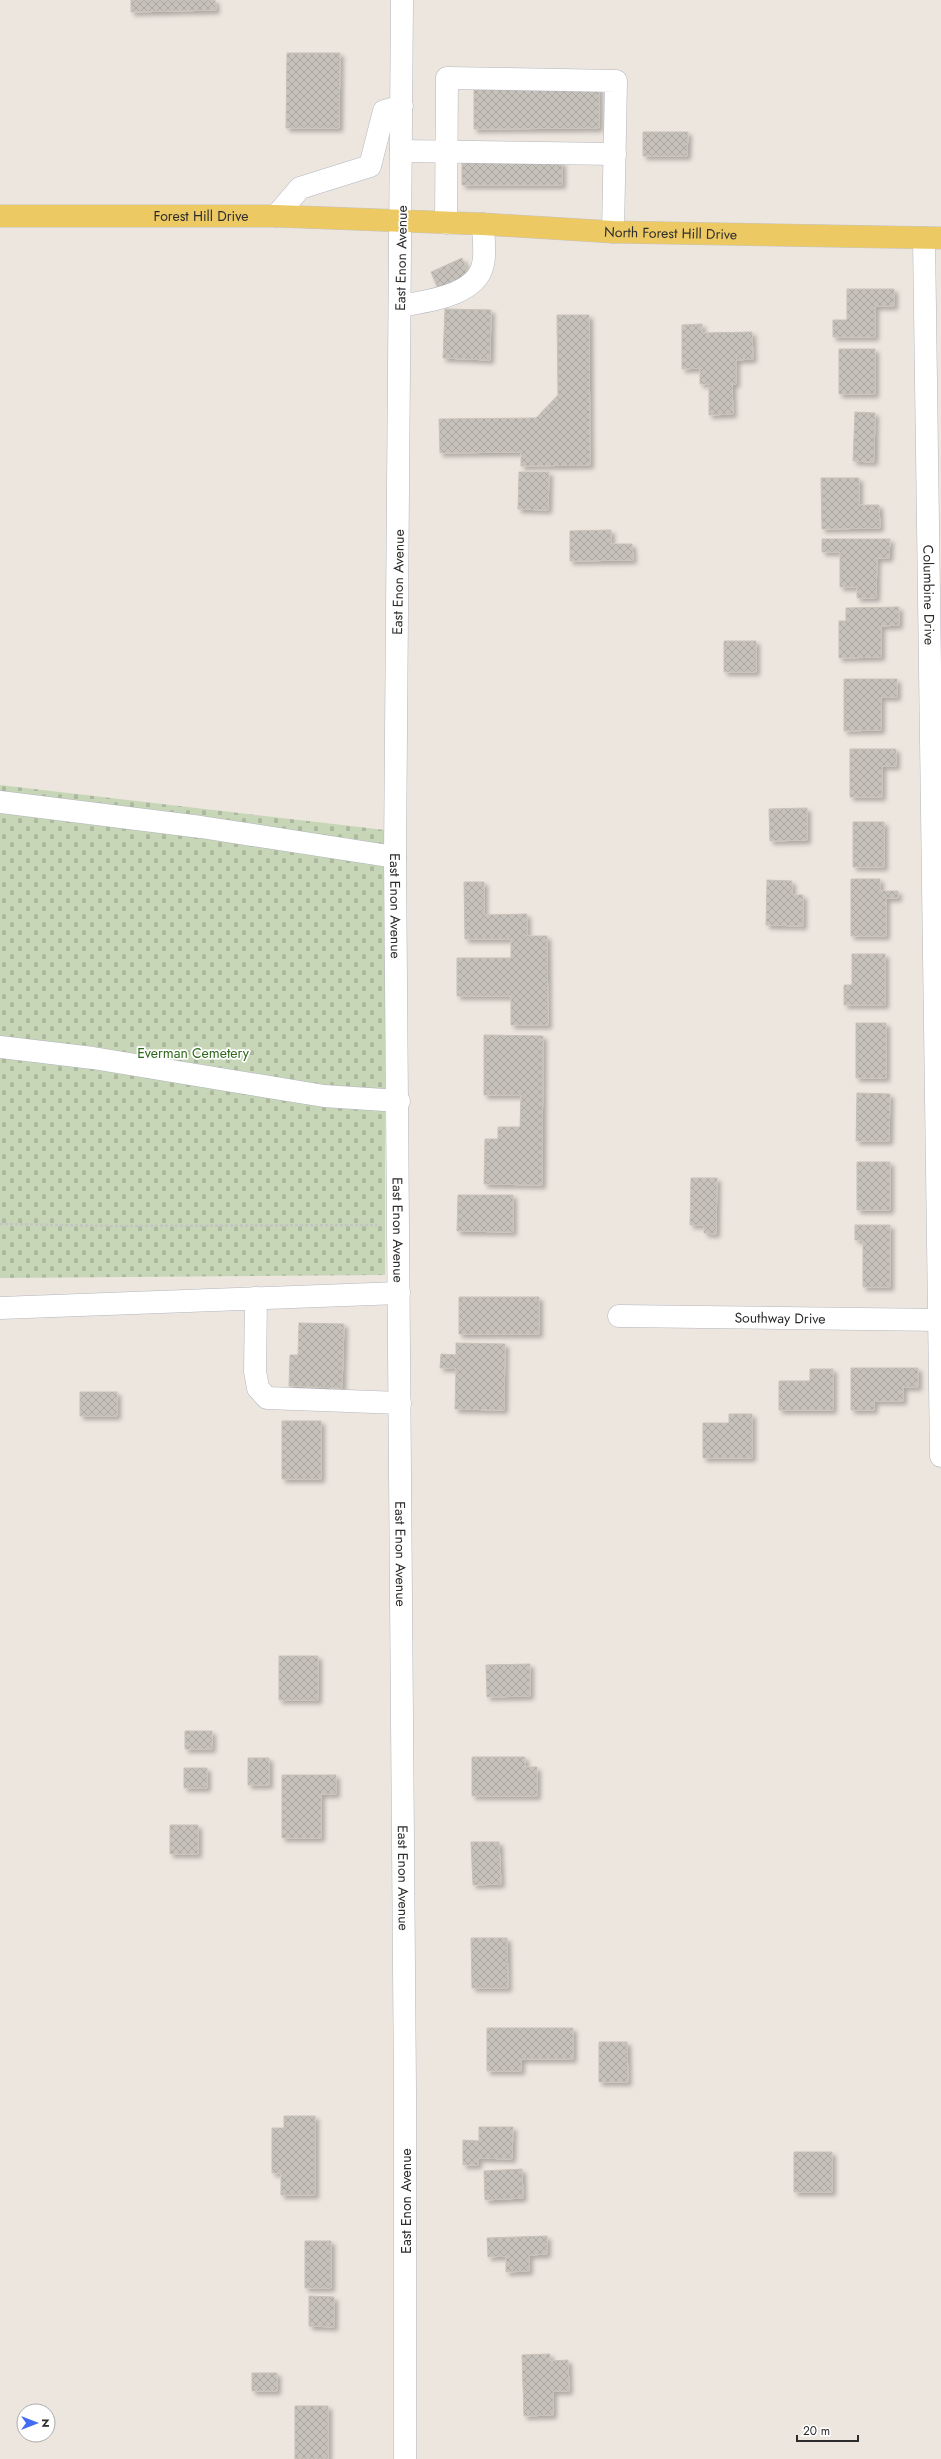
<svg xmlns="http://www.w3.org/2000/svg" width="941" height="2459" font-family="Jost,sans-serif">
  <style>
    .cemetery { fill: url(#cemetery-stones) }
    .building { fill: url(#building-cross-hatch); stroke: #c9c2b8; filter: url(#shadow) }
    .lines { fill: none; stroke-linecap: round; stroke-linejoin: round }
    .minor-casing { stroke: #b2b5bf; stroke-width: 23 }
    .major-casing { stroke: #c4c4c4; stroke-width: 23 }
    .path { stroke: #c4c4c4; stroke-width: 2.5; stroke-dasharray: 3 2; stroke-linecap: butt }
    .minor { stroke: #fff; stroke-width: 22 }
    .major { stroke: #edc964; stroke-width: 22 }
    .labels { text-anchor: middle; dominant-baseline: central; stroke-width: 3.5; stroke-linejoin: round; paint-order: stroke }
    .street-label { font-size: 14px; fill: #2c2c2c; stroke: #fff }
    .park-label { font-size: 14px; fill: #2f681d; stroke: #fff }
  </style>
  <defs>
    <pattern id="cemetery-stones" width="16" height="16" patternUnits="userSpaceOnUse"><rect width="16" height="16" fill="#c7d6b6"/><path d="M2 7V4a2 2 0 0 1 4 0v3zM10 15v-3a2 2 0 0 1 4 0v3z" fill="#abb89d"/></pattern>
    <pattern id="building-cross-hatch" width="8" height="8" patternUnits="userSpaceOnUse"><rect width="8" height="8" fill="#c6c1ba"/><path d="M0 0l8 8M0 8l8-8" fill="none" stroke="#aaa6a0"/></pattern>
    <filter id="shadow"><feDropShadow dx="3.5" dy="3.5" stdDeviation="2" flood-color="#0004"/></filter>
  </defs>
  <rect width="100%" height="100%" fill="#ede6df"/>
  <!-- cemetery -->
  <path class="cemetery" d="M 0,785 L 385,830 L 385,1275 L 0,1278 Z"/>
  <!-- building -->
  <path class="building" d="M 131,0 L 215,0 L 216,10 L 131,12 Z
    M 287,53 L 340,53 L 339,128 L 286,128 Z
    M 599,87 L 599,128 L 474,129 L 474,88 Z
    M 643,132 L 688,132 L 687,156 L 643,156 Z
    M 562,162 L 562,185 L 462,185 L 462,163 Z
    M 462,258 L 471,280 L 440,293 L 431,272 Z
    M 847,289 L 894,289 L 894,306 L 875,306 L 875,337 L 833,337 L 833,320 L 847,320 Z
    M 445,309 L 491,310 L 490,360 L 443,358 Z
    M 557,315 L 589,315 L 590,465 L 521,466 L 521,452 L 440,453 L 439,419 L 536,418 L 558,395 Z
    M 702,324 L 702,333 L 752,332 L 753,359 L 736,360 L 736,384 L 732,384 L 733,414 L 709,415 L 709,384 L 700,384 L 700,368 L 682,369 L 682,325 Z
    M 839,349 L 875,349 L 875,394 L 839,394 Z
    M 855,412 L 875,413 L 874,462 L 853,461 Z
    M 519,472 L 549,472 L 548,510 L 518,509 Z
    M 821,478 L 859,478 L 859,505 L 879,505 L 880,528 L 822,529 Z
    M 611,530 L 611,544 L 632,544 L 633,560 L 570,561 L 570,531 Z
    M 822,539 L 890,539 L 889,558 L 877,558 L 876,598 L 857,598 L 857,587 L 840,587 L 840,552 L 822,552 Z
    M 899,607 L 899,625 L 881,626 L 881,657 L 839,658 L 839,621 L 846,621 L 846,608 Z
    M 724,641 L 756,641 L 756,672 L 724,672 Z
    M 844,679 L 897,679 L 897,697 L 881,697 L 881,730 L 844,731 Z
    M 850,749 L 896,749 L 896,766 L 882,766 L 882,797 L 850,797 Z
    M 807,808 L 807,840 L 770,841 L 769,809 Z
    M 853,822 L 884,822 L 884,867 L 853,867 Z
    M 851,879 L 880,879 L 880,891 L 898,891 L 898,898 L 886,898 L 886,936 L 851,936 Z
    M 767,880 L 792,881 L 792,895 L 803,895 L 803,926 L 766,925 Z
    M 464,882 L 484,882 L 484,915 L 527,914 L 527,936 L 547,936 L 548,1025 L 511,1025 L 511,996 L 457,996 L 457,958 L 511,958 L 511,939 L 465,939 Z
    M 852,954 L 885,954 L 885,1005 L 844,1005 L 844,985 L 852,985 Z
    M 856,1023 L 886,1023 L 886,1078 L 856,1078 Z
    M 484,1035 L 543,1036 L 542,1185 L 484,1184 L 485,1139 L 498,1139 L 498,1127 L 520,1127 L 521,1095 L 484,1095 Z
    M 857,1093 L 890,1094 L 889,1141 L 856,1141 Z
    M 857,1162 L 890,1162 L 890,1210 L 857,1210 Z
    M 691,1178 L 717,1178 L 716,1234 L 704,1233 L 704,1225 L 690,1225 Z
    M 458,1195 L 513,1195 L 513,1232 L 457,1231 Z
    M 855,1225 L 890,1225 L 890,1287 L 863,1287 L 863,1240 L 855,1240 Z
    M 459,1297 L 539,1297 L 539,1334 L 459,1334 Z
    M 299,1323 L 344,1324 L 342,1388 L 289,1386 L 290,1355 L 298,1355 Z
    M 456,1343 L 505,1344 L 504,1410 L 455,1409 L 456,1368 L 440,1368 L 441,1354 L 456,1355 Z
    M 851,1368 L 918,1368 L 918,1387 L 903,1387 L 903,1401 L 874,1401 L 874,1410 L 851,1410 Z
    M 810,1369 L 833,1369 L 833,1410 L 779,1410 L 779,1381 L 810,1381 Z
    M 80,1392 L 117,1392 L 117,1416 L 80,1416 Z
    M 729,1414 L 752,1414 L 752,1458 L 703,1458 L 703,1423 L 729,1423 Z
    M 282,1421 L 321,1421 L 321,1479 L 282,1479 Z
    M 279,1656 L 318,1656 L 318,1700 L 279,1700 Z
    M 530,1664 L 530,1696 L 487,1697 L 486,1665 Z
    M 185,1731 L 212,1731 L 212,1749 L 185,1749 Z
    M 472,1757 L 525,1757 L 525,1767 L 537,1767 L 537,1796 L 472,1796 Z
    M 248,1758 L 269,1758 L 269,1785 L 248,1785 Z
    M 184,1768 L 207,1768 L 207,1788 L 184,1788 Z
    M 282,1775 L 336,1775 L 336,1794 L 321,1794 L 321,1838 L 282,1838 Z
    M 170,1825 L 198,1825 L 198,1854 L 170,1854 Z
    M 471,1842 L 499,1842 L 501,1884 L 473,1885 Z
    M 471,1938 L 507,1938 L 508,1988 L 472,1988 Z
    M 487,2028 L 573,2028 L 573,2059 L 521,2059 L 521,2071 L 487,2071 Z
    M 599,2042 L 627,2042 L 628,2082 L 599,2082 Z
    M 284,2116 L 315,2116 L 315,2195 L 281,2195 L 281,2173 L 272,2173 L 272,2128 L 284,2128 Z
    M 479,2127 L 513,2127 L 512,2159 L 478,2158 L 478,2165 L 463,2165 L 463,2140 L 479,2141 Z
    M 794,2152 L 832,2152 L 832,2192 L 794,2192 Z
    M 522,2169 L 523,2198 L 485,2200 L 484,2171 Z
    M 547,2236 L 547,2254 L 529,2255 L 529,2271 L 506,2272 L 506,2256 L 488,2257 L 487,2238 Z
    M 305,2241 L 331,2241 L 331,2288 L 305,2288 Z
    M 309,2296 L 334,2297 L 334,2327 L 309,2326 Z
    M 550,2354 L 550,2361 L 568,2360 L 569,2391 L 553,2391 L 553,2415 L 524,2416 L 522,2355 Z
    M 252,2373 L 277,2373 L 277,2391 L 252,2391 Z
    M 295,2406 L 328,2406 L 328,2459 L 295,2459 Z"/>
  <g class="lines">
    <!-- minor casing -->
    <g class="minor-casing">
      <g id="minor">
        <path id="s1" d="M 402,0 L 395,857 L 405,2090 L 405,2459"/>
        <path d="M 401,151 L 615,154"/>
        <path d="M 276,216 L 300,188 L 370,166 L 384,111 L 402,106"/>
        <path d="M 446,223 L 447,78 L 616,81 L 613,232"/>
        <path id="s2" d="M 924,238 L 941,1456"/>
        <path d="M 400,306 C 426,301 477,296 483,264 C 486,252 483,237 483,224"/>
        <path d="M 0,802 L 201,827 L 395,857"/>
        <path d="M 0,1047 L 93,1058 L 324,1096 L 399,1101"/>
        <path d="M 256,1298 L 255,1371 L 258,1388 L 267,1398 L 400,1403"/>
        <path d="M 0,1308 L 399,1293"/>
        <path id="s3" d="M 619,1316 L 941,1320"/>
      </g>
    </g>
    <!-- major casing -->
    <g class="major-casing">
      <g id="major">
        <path id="s4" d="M 0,216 L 276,216 L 483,224 L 613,232 L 941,238"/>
      </g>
    </g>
    <!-- path -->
    <path class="path" d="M 0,1224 L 114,1226 L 377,1225"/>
    <!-- minor -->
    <use href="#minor" class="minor"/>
    <!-- major -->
    <use href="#major" class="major"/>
  </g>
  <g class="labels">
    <!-- street labels -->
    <g class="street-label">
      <text stroke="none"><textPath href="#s4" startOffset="201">Forest Hill Drive</textPath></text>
      <text stroke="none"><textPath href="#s4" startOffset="671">North Forest Hill Drive</textPath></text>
      <text transform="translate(401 258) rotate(-89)">East Enon Avenue</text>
      <text transform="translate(398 582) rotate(-89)">East Enon Avenue</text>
      <text stroke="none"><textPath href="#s2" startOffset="357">Columbine Drive</textPath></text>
      <text stroke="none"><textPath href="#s1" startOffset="906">East Enon Avenue</textPath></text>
      <text stroke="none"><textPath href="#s1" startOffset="1230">East Enon Avenue</textPath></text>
      <text stroke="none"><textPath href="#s3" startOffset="161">Southway Drive</textPath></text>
      <text stroke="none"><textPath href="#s1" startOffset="1554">East Enon Avenue</textPath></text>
      <text stroke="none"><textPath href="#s1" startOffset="1878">East Enon Avenue</textPath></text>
      <text transform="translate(406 2201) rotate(-90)">East Enon Avenue</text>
    </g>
    <!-- park labels -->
    <g class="park-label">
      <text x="193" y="1053">Everman Cemetery</text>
    </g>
  </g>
  <!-- north arrow -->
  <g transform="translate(36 2423) rotate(90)"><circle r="19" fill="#ffffff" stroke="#ababab"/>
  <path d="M0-3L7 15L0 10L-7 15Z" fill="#446bf5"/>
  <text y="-6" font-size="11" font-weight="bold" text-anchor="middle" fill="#2c2c2c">N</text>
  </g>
  <!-- scale -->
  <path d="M797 2435v6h61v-6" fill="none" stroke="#2c2c2c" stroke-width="2"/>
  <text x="803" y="2435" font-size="12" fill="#2c2c2c" stroke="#ffffff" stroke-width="3" paint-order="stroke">20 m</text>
</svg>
